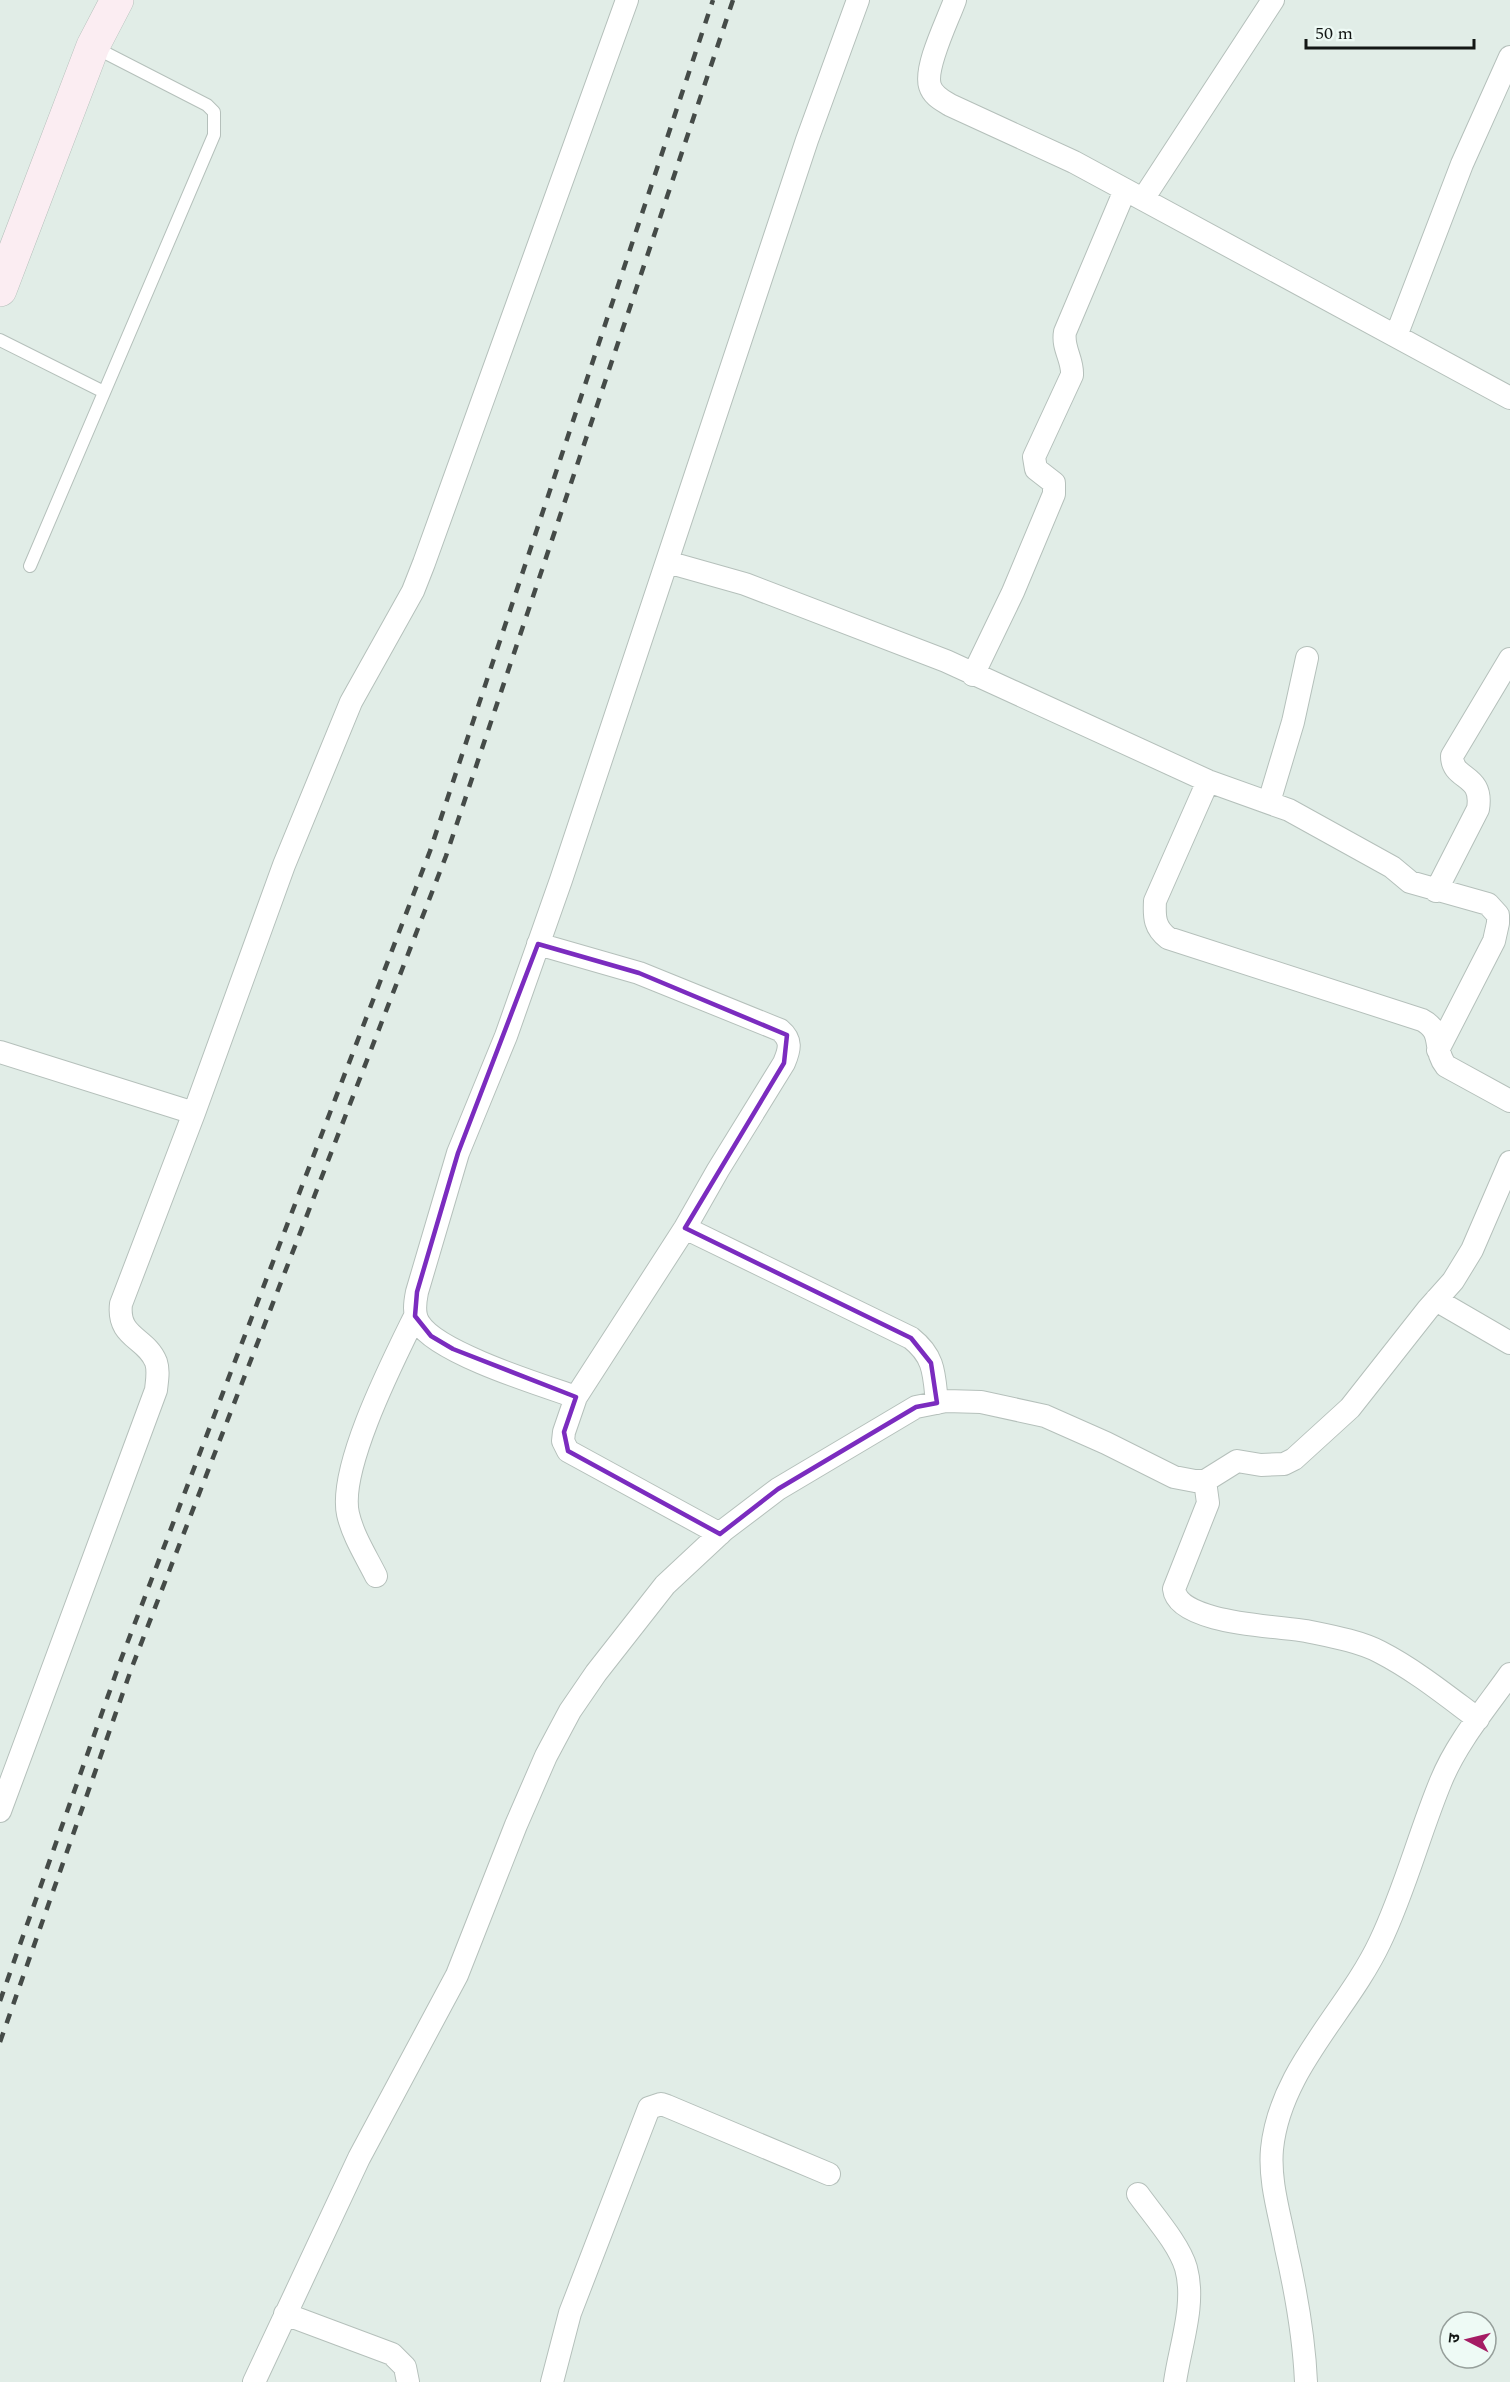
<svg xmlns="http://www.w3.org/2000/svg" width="1510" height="2382" font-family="Spectral,'Noto Sans Devanagari',serif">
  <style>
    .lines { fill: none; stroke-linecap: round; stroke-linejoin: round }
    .service-casing { stroke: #b5c0bb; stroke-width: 14 }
    .minor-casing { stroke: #b5c0bb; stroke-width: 24 }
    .secondary-casing { stroke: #b5c0bb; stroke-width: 34 }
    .service { stroke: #fff; stroke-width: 12 }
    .minor { stroke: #fff; stroke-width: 22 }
    .secondary { stroke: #fbedf2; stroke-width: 33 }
    .rail { stroke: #454b48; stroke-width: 4.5; stroke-dasharray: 10 10; stroke-linecap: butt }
    .marked { fill: none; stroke: #7b2cbf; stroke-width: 4.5; stroke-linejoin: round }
  </style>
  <rect width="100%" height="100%" fill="#e1ede7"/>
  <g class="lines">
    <!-- service casing -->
    <g class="service-casing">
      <path id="service" d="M 0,340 L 104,392
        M 30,566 L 214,135 L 214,112 L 207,105 L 94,47"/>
    </g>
    <!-- minor casing -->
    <g class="minor-casing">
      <path id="minor" d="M 955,0 C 948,20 924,67 930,86 C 933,96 942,100 950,105 L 1074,162 L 1510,398
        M 1143,199 L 1273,0
        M 1396,336 L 1462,164 L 1510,57
        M 667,562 L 745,584 L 946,661 L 1208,781 L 1289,810 L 1392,867 L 1410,882 L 1488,904 L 1498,915 L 1498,923 L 1494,941 L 1438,1050
        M 973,675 L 1013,592 L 1054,494 L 1054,483 L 1036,469 L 1034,457 L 1072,375 C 1073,359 1062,348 1065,332 L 1125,190
        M 1208,781 L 1155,901 C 1154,918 1155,928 1168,938 L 1422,1020 C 1445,1032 1432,1049 1446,1066 L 1510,1101
        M 1269,802 L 1293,722 L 1307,658
        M 1436,891 L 1478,809 C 1484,773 1452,781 1452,756 L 1510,659
        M 538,944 L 639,973 L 780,1030 C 792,1040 790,1049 784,1063 L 718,1170 L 685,1228 L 576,1397 L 564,1432 L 563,1441 L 568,1451 L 720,1534
        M 0,1052 L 194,1113
        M 685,1228 L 911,1338 C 935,1357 934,1374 937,1403
        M 1436,1300 L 1510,1343
        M 576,1397 C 541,1385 437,1353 419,1323 C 413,1314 415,1302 417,1292 L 458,1153 L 506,1036 L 561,880 L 807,140 L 858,0
        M 1205,1481 L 1208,1503 L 1174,1589 C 1178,1624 1278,1626 1306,1631 C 1330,1636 1359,1641 1380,1652 C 1415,1670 1447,1696 1478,1719
        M 376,1576 C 366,1556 353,1536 348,1514 C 338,1468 394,1359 415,1316
        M 0,1811 L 156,1390 C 157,1380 159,1371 156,1362 C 146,1337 117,1338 121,1304 L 194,1113 L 284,865 L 351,702 L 413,591 L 424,563 L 627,0
        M 1138,2194 C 1153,2215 1179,2244 1186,2268 C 1196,2304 1180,2346 1175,2382
        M 285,2314 L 392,2354 L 405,2367 L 408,2382
        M 254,2382 L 359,2158 L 457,1975 L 516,1825 L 546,1756 L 570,1711 L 596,1673 L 665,1585 L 724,1530 L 778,1489 L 916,1407 L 946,1401 L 981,1402 L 1045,1416 L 1106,1443 L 1174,1477 L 1195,1481 L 1205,1481 L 1237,1461 L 1261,1465 L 1284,1464 L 1294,1459 L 1350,1408 L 1428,1309 L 1453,1281 L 1472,1250 L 1510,1162
        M 552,2382 L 570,2313 L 649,2108 L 661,2104 L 667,2106 L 829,2174
        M 1306,2382 C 1304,2336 1296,2292 1286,2248 C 1280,2215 1269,2182 1272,2149 C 1280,2069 1347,2012 1380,1942 C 1405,1890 1419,1834 1441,1781 C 1457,1742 1486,1708 1510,1674"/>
    </g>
    <!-- secondary casing -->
    <g class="secondary-casing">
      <path id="secondary" d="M 0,290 L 93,46 L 117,0"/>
    </g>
    <!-- service -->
    <use href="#service" class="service"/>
    <!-- minor -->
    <use href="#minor" class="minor"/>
    <!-- secondary -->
    <use href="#secondary" class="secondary"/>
    <!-- rail -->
    <path class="rail" d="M 0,2001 L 120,1662 L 430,851 L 713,0
      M 0,2042 L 132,1667 L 446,856 L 733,0"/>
  </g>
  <!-- marked area -->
  <path class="marked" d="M 538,944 L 639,973 L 787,1035 L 784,1063 L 685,1228 L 911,1338 L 931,1363 L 937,1403 L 916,1407 L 778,1489 L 720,1534 L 568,1451 L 564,1432 L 576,1397 L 453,1349 L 431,1336 L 415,1316 L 417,1292 L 458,1153 Z"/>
  <!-- north arrow -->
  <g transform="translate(1468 2340) rotate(277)"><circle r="28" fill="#eefaf5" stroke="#969f9b" stroke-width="1.5"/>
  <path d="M0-4.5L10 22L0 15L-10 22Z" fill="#a51c64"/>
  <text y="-9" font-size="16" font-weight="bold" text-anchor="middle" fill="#131715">उ</text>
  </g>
  <!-- scale -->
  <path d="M1306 39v9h168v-9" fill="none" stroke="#131715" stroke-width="3"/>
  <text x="1315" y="39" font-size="18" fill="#131715" stroke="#eefaf5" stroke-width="4.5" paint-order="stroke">50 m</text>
</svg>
